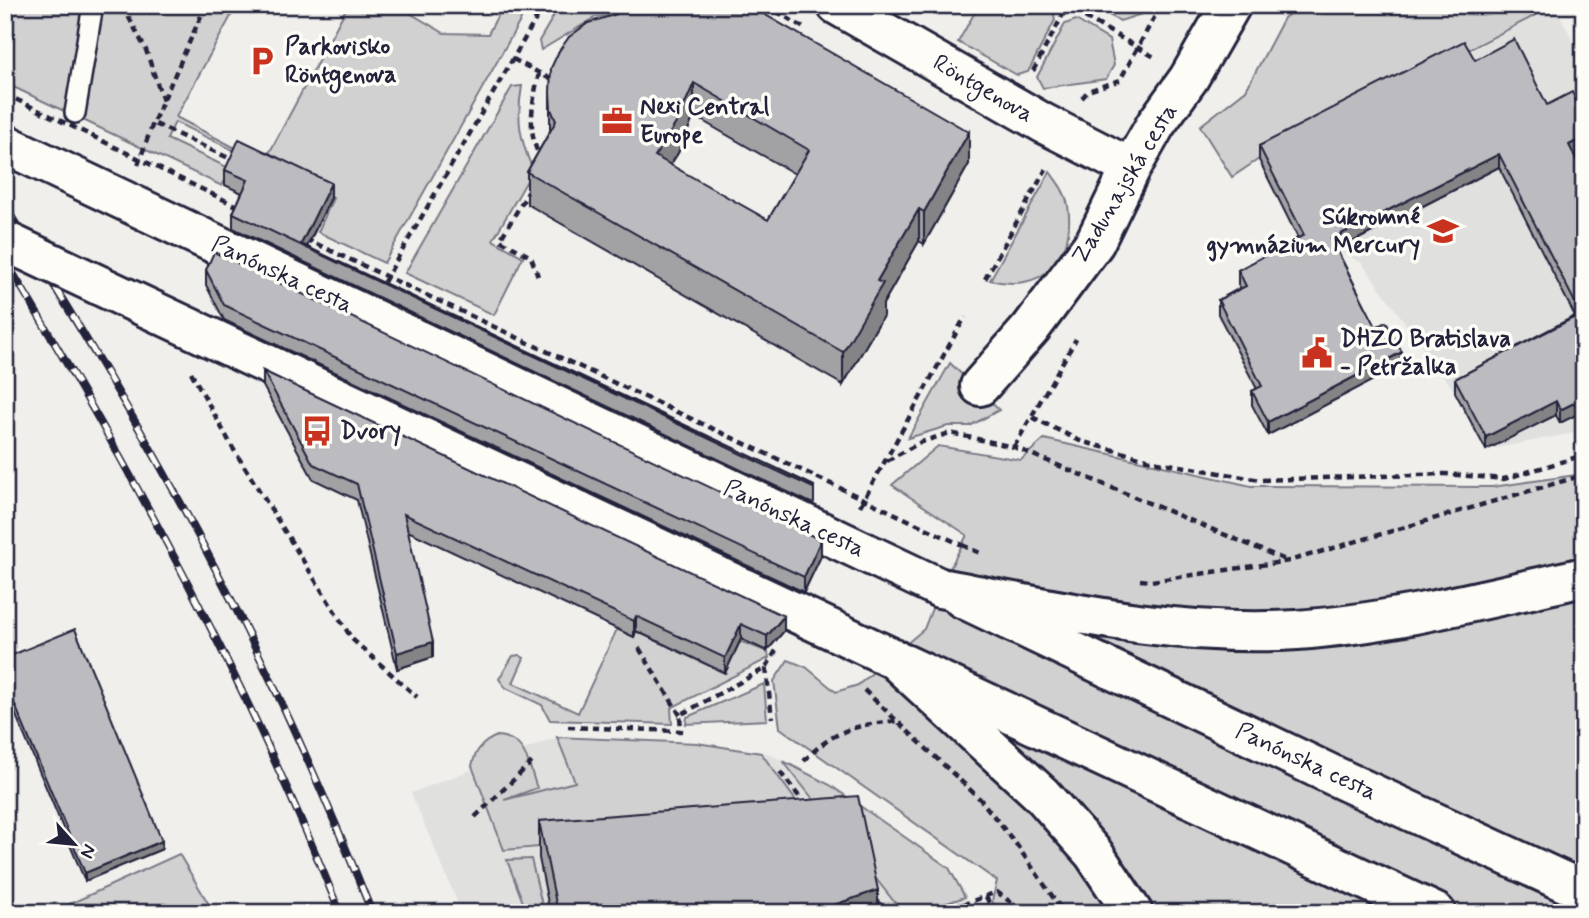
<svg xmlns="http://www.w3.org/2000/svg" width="1589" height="918" font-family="Mynerve,sans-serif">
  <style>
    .built { fill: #e0e0df }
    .green { fill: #d2d1d1; stroke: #7a7a86; stroke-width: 2 }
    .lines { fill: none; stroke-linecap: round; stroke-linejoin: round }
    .service-casing { stroke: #22223b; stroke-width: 24 }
    .minor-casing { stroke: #22223b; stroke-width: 44 }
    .secondary-casing { stroke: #22223b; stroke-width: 44 }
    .primary-casing { stroke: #22223b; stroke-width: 44 }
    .path { stroke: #22223b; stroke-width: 4.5; stroke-dasharray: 7 5; stroke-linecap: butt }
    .service { stroke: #fdfcf7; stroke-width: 19 }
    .minor { stroke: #fdfcf7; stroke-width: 38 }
    .secondary { stroke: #fdfcf7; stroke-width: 38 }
    .primary { stroke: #fdfcf7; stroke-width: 38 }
    .rail-casing { stroke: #22223b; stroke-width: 8 }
    .rail { stroke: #fdfcf7; stroke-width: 5; stroke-dasharray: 16; stroke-linecap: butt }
    .secondary-bridge-casing { stroke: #22223b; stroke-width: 44; stroke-linecap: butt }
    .path-bridge { stroke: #22223b; stroke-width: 4.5; stroke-dasharray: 7 5; stroke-linecap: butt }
    .secondary-bridge { stroke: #fdfcf7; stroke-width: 38 }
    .wall { fill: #a2a2a5; stroke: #22223b; stroke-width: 2; fill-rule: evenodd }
    .shaded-wall { fill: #848486; stroke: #22223b; stroke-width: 2 }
    .building { fill: #bcbcc0; stroke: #22223b; stroke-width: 2; fill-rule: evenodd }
    .labels { text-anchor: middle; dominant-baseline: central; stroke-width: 7; stroke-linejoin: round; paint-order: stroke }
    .poi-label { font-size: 24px; font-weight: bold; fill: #22223b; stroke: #fdfcf7; text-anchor: start }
    .street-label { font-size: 24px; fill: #22223b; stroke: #fdfcf7 }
  </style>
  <rect width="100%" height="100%" fill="#f0efec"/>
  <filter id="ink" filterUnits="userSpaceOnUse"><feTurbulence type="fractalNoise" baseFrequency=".0143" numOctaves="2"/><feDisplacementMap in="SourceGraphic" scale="14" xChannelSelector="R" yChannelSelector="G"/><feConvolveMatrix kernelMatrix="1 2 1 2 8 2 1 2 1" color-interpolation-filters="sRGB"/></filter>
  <g filter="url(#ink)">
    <!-- built -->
    <path class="built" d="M 1555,5 L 1584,64 L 1584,431 L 1486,450 L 1455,392 L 1362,263 L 1316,240 L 1290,221 L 1259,160 L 1464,55 Z
      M 557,737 L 697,743 L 768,753 L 830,785 L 949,868 L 975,913 L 462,913 L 411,793 Z"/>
    <!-- green -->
    <path class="green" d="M 5,5 L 237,5 L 176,117 L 264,163 L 348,5 L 396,5 L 444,33 L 488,34 L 503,5 L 529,5 L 384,263 L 318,232 L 333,198 L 175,122 L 167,139 L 231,169 L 222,186 L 5,83 Z
      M 560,5 L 641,5 L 637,14 L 596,17 L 541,50 L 539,41 Z
      M 979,5 L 1048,5 L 1053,8 L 1055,20 L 1028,72 L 1017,75 L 958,42 Z
      M 1099,5 L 1148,5 L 1142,14 L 1120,21 L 1101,11 Z
      M 1301,5 L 1555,5 L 1259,159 L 1232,177 L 1200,126 L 1246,90 L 1284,18 Z
      M 1076,20 L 1109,40 L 1114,65 L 1106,79 L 1043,88 L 1037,77 L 1065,24 Z
      M 522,86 C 516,119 520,140 533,170 L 493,240 L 523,257 L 494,315 L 405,273 L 512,87 Z
      M 1050,172 C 1058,183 1066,193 1068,206 C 1076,259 1042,294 990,280 Z
      M 950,363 L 999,410 L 970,426 L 948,426 L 908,438 Z
      M 1044,439 L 1251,486 L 1492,487 L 1584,474 L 1584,913 L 999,913 L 992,901 L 997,881 L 780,728 L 774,681 L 788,660 L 806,667 L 836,692 L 858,685 L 924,629 L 940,588 L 967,535 L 892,485 L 938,446 L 1021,460 Z
      M 617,629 L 634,636 L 636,631 L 724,673 L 739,643 L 742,642 L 768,652 L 769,658 L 671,708 L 672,724 L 550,720 L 542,705 L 506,688 L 499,679 L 513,656 L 519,655 L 524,658 L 513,683 L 578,713 Z
      M 764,684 L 767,720 L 686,724 L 687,717 Z
      M 497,736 C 527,738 528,764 537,788 L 504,800 L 575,782 L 557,737 L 697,743 L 761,753 L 813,824 L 504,850 L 472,766 C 475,751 482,742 497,736 Z
      M 783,761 L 830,785 L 949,868 L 965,897 L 917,913 L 903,913 Z
      M 179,854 L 214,913 L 50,913 Z
      M 531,859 L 544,913 L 527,913 L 507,860 Z"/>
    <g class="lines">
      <!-- service casing -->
      <g class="service-casing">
        <path id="service" d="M 75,113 L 93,5"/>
      </g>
      <!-- minor casing -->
      <g class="minor-casing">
        <path id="minor" d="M 837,5 L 1043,123 L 1131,168
          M 980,386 L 1031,328 L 1095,242 L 1131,168 L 1156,124 L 1189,78 L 1231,5"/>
      </g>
      <!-- secondary casing -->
      <g class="secondary-casing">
        <path id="secondary" d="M 962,598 L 1345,781 L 1584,891
          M 904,664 L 1436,913"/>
      </g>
      <!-- primary casing -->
      <g class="primary-casing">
        <path id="primary" d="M 940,588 C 1058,610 1177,638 1297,630 C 1394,623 1489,598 1584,577
          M 894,659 L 1042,795 L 1094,854 L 1133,913"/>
      </g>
      <!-- path -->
      <path class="path" d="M 206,5 L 153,123 L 235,161
        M 766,5 L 804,28
        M 1064,5 L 1156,58
        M 123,6 L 146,50 L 163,101
        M 513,59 L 556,82
        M 1033,71 L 1067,7
        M 539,73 C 533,100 526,131 540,157
        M 1082,98 L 1088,91 L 1120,80 L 1161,5
        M 138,165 L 153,123
        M 530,189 L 500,240 L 531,257 L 538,276
        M 985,279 L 1046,169
        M 384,282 L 544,5
        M 191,372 L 234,450 L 352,639 L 417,697
        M 1032,417 L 1080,441 L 1158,462 L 1260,480 L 1445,474 L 1504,479 L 1584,455
        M 1014,447 L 1076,339
        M 887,461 L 921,442 L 950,433 L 1014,447 L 1288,561
        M 860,506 L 965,317
        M 962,545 L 980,553
        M 1140,580 L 1151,581 L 1289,561 L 1584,475
        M 639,648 L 680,715
        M 766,668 L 772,718
        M 864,690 L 980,799 L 1016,844 L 1064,913
        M 568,727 L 681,731 L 680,715 L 766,668 L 778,647
        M 804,761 C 833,730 857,724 898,721
        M 780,772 L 805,804
        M 475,817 L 535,759
        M 986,897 L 995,913
        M 876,899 L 886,913
        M 940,913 L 997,892 L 1025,913"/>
      <!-- service -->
      <use href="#service" class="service"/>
      <!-- minor -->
      <use href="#minor" class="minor"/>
      <!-- secondary -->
      <use href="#secondary" class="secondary"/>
      <!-- primary -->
      <use href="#primary" class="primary"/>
      <!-- rail casing -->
      <g class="rail-casing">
        <path id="rail" d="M 5,206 C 59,293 113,381 163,471 C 242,613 312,761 372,913
          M 5,260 C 132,469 249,686 340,913"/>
      </g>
      <!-- rail -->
      <use href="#rail" class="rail"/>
      <!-- secondary-bridge casing -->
      <g class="secondary-bridge-casing">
        <path id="secondary-bridge" d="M 5,144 L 940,588
          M 5,241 L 890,657"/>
      </g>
      <!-- path-bridge -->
      <path class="path-bridge" d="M 5,94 L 241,208
        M 306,239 L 962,545"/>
      <!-- secondary-bridge -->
      <use href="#secondary-bridge" class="secondary-bridge"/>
    </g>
    <!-- wall -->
    <path class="wall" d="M 569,37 L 969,164 L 924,244 L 919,241 L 883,304 L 883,316 L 843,385 L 527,204 L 527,172 L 550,131 L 550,93 ZM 694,116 L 795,174 L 768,220 L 670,165 L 678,153 Z
      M 1475,60 L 1547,105 L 1584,150 L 1574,155 L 1584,175 L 1584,411 L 1560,423 L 1556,415 L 1486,450 L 1455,392 L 1455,379 L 1575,316 L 1499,167 L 1337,250 L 1376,327 L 1402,365 L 1268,435 L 1252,405 L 1252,391 L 1257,389 L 1218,314 L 1218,300 L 1240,288 L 1238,284 L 1238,270 L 1298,238 L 1259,160 L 1259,146 Z
      M 225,170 L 331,198 L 307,247 L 814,486 L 814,502 L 813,504 L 233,228 L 233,213 L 242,193 L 225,185 Z
      M 206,270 L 821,556 L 804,592 L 224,320 L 206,285 Z
      M 263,371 L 784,631 L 767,651 L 741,639 L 725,673 L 636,631 L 634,637 L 408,531 L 433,657 L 397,669 L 357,500 L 313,479 L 263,386 Z
      M 5,658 L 162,849 L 85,881 L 5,689 Z
      M 539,821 L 878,913 L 550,913 L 539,858 Z"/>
    <!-- shaded-wall -->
    <path class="shaded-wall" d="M 694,83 L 694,116 L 678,153 L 655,189 L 655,156 Z
      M 969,132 L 969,164 L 924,244 L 924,212 Z
      M 1584,137 L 1584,150 L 1569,158 L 1569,145 Z
      M 1499,154 L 1499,167 L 1331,253 L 1331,239 Z
      M 331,183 L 331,198 L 306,248 L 301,244 Z
      M 919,209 L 919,241 L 883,304 L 883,316 L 843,385 L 843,352 L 877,281 Z
      M 1402,352 L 1402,365 L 1268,435 L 1268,422 Z
      M 1584,398 L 1584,411 L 1560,423 L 1560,410 Z
      M 1556,401 L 1556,415 L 1486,450 L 1486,437 Z
      M 821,540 L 821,556 L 804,592 L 804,577 Z
      M 636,616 L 636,631 L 634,637 L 634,621 Z
      M 784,616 L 784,631 L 767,651 L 767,636 Z
      M 741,624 L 741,639 L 725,673 L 725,658 Z
      M 433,642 L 433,657 L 397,669 L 397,653 Z
      M 162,841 L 162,849 L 85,881 L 85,873 Z
      M 878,890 L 878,913 L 810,913 Z"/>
    <!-- building -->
    <path class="building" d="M 622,5 L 748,5 L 969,132 L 924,212 L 919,209 L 877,281 L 883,283 L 843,352 L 527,172 L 556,121 L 551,109 L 550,93 L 551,68 L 559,51 L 569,37 L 588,23 L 617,14 ZM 694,83 L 809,150 L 768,220 L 655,156 L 678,120 Z
      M 1514,39 L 1547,105 L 1572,92 L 1584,116 L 1584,137 L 1569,145 L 1584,175 L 1584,398 L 1560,410 L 1556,401 L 1486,437 L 1455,379 L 1581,314 L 1499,154 L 1331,239 L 1376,327 L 1386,322 L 1402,352 L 1268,422 L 1252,391 L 1262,386 L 1218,300 L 1246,286 L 1238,270 L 1304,235 L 1259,146 L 1464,41 L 1475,60 Z
      M 239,139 L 331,183 L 301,244 L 814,486 L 813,488 L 233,213 L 248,180 L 225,170 Z
      M 214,252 L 821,540 L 804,577 L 224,305 L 206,270 Z
      M 263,371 L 784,616 L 767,636 L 741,624 L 725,658 L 636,616 L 634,621 L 404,514 L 433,642 L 397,653 L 357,484 L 313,464 Z
      M 75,629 L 162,841 L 85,873 L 5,681 L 5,658 Z
      M 858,796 L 878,890 L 810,913 L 558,913 L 539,821 Z"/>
  </g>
  <!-- icons -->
  <defs>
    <g id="parking-bare" transform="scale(2.415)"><path d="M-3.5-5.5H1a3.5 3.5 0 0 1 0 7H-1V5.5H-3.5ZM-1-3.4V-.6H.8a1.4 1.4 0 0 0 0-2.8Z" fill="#c8321e" stroke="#fdfcf7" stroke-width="2.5" paint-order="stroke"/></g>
    <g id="office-bare" transform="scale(2.415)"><path d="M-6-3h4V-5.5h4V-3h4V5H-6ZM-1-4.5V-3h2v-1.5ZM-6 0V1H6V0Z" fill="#c8321e" stroke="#fdfcf7" stroke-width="2.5" paint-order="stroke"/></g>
    <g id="school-bare" transform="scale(2.415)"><path d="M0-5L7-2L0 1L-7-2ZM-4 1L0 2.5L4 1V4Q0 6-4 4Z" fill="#c8321e" stroke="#fdfcf7" stroke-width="2.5" paint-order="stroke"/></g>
    <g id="civic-bare" transform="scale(2.415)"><path d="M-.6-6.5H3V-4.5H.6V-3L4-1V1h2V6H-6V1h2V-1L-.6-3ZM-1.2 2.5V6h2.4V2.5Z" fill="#c8321e" stroke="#fdfcf7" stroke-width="2.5" paint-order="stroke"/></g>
    <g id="bus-bare" transform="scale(2.415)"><path d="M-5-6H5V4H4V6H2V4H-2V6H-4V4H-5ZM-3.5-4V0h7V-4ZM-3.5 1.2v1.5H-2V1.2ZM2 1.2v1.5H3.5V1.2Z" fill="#c8321e" stroke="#fdfcf7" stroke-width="2.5" paint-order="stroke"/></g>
  </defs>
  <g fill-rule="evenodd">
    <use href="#parking-bare" x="262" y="61"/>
    <use href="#office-bare" x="617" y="121"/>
    <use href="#school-bare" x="1443" y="231"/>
    <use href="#civic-bare" x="1317" y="353"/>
    <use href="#bus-bare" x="317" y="431"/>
  </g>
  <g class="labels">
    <!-- poi labels -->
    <g class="poi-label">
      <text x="285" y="47">Parkovisko<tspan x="285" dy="28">Röntgenova</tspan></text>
      <text x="640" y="107">Nexi Central<tspan x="640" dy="28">Europe</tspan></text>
      <text x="1420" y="217" text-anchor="end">Súkromné<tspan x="1420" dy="28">gymnázium Mercury</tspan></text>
      <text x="1340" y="339">DHZO Bratislava<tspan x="1340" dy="28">- Petržalka</tspan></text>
      <text x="340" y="431">Dvory</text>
    </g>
    <!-- street labels -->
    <g class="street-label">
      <text transform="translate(983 89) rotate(30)">Röntgenova</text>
      <text transform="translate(1125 184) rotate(-59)">Zadunajská cesta</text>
      <text transform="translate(282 275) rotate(25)">Panónska cesta</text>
      <text transform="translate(794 519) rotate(25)">Panónska cesta</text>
      <text transform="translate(1306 762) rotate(25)">Panónska cesta</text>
    </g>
  </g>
  <!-- margin -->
  <rect width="1589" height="918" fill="none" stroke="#fdfcf7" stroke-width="28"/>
  <rect x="14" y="14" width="1561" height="890" fill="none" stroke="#22223b" stroke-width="2.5" filter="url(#ink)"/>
  <!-- north arrow -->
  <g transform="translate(74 844) rotate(117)" stroke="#fdfcf7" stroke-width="5" paint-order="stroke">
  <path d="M0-5L12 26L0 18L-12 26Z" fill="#22223b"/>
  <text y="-10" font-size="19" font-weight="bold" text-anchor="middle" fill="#22223b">N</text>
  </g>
</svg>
